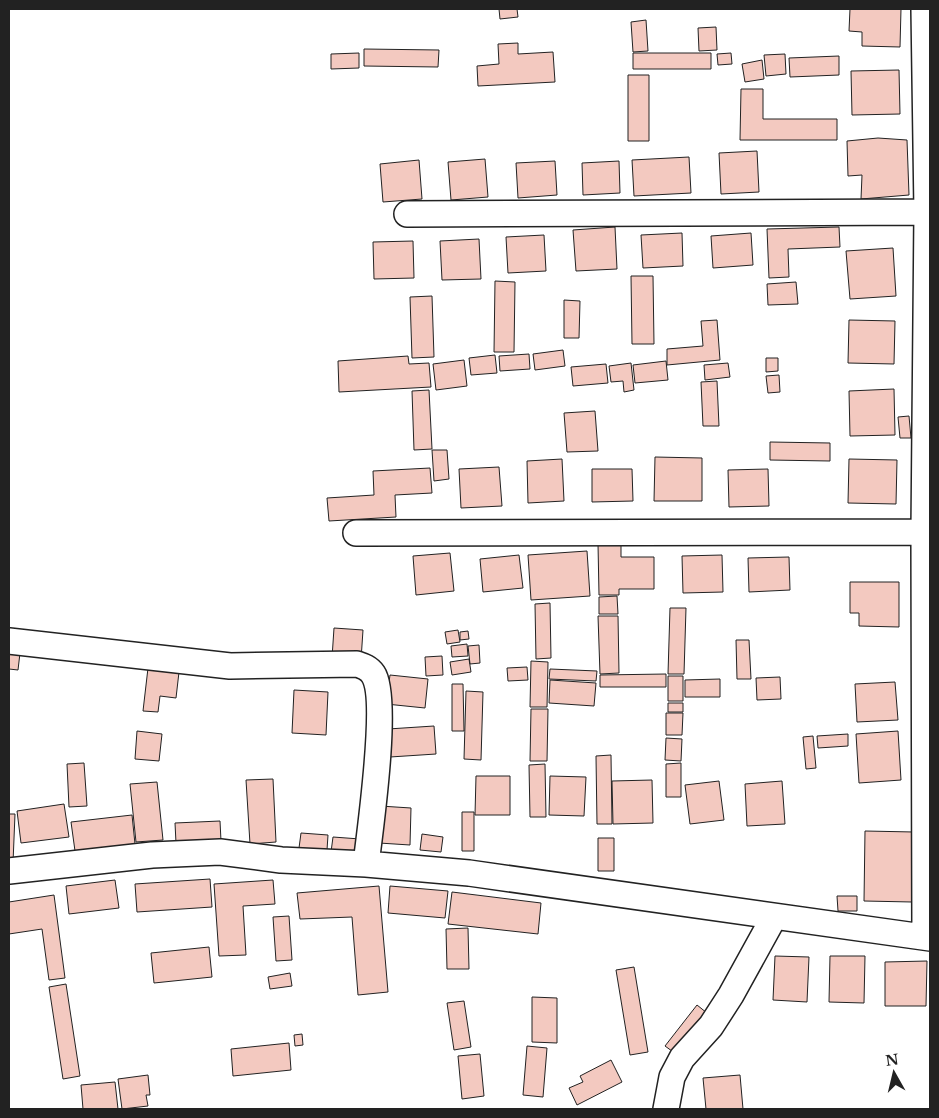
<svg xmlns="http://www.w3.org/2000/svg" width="939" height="1118" font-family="'Libre Baskerville',serif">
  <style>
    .building { fill: #f3c9c0; stroke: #222 }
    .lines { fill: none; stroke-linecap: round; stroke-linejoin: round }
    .minor-casing { stroke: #222; stroke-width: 28 }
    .minor { stroke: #fff; stroke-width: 25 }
  </style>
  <rect width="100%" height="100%" fill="#fff"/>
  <!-- building -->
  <path class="building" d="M 499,9 L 517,9 L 518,17 L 500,19 Z
    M 850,9 L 901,9 L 900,47 L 862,46 L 862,32 L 849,31 Z
    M 646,20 L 648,51 L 633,52 L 631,22 Z
    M 716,27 L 717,50 L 699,51 L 698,28 Z
    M 518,43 L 518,54 L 553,52 L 555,82 L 478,86 L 477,66 L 499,64 L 498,44 Z
    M 364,49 L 439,50 L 438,67 L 364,66 Z
    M 359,53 L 359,68 L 331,69 L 331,54 Z
    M 633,53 L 711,53 L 711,69 L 633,69 Z
    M 731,53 L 732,64 L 718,65 L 717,54 Z
    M 785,54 L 786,74 L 766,76 L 764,55 Z
    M 839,56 L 839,75 L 790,77 L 789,58 Z
    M 762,60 L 764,79 L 745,82 L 742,64 Z
    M 899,70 L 900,114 L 852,115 L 851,71 Z
    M 628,75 L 649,75 L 649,141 L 628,141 Z
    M 741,89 L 763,89 L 763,119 L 837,119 L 837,140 L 740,140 Z
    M 878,138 L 907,140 L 909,195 L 861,199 L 862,175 L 848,176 L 847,141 Z
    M 757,151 L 759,192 L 721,194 L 719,153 Z
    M 689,157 L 691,193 L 634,196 L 632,160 Z
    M 485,159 L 488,197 L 451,200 L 448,162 Z
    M 419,160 L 422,199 L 383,202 L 380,164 Z
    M 555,161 L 557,195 L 518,198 L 516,163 Z
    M 619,161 L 620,193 L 583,195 L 582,163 Z
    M 615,227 L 617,269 L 576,271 L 573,230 Z
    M 839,227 L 840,247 L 788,249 L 789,277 L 769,278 L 767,229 Z
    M 682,233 L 683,266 L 643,268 L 641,235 Z
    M 751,233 L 753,265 L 713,268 L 711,236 Z
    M 544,235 L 546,271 L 508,273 L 506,237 Z
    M 479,239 L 481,279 L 442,280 L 440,241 Z
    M 413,241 L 414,278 L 374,279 L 373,242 Z
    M 893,248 L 896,296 L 850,299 L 846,251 Z
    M 631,276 L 653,276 L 654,344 L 632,344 Z
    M 495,281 L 515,282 L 514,352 L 494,352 Z
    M 796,282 L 798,304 L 768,305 L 767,284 Z
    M 432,296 L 434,357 L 412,358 L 410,297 Z
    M 564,300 L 580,301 L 579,338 L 564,338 Z
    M 717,320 L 720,360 L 667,365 L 667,349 L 703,346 L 701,321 Z
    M 849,320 L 895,321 L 894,364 L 848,363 Z
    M 563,350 L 565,366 L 535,370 L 533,354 Z
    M 529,354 L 530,369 L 500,371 L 499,356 Z
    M 495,355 L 497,373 L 471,375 L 469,358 Z
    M 408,356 L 409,364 L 429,363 L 431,387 L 339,392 L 338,361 Z
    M 766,358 L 778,358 L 778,371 L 766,372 Z
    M 464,360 L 467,386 L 436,390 L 433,364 Z
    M 666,361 L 668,380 L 635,383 L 633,365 Z
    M 631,363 L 634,390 L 624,392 L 623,381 L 611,382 L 609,366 Z
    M 728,363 L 730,377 L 705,380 L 704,365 Z
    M 606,364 L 608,383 L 573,386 L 571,367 Z
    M 779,375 L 780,392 L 768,393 L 766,376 Z
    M 717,381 L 719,426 L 703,426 L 701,382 Z
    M 894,389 L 895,435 L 850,436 L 849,391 Z
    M 429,390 L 432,449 L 414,450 L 412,391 Z
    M 595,411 L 598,451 L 567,452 L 564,413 Z
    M 909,416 L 911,438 L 900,438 L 898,417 Z
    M 770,442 L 830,443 L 830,461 L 770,460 Z
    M 432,450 L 447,450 L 449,479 L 434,481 Z
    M 655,457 L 702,458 L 702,501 L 654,501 Z
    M 562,459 L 564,501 L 528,503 L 527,461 Z
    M 849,459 L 897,460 L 896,504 L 848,503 Z
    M 499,467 L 502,506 L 461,508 L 459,469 Z
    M 430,468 L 432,493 L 395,495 L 396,517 L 329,521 L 327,498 L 374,495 L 373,471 Z
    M 592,469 L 632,469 L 633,501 L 592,502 Z
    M 768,469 L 769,506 L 729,507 L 728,470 Z
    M 621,543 L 621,557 L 654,557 L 654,589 L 619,589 L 619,595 L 599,595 L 598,544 Z
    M 587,551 L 590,596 L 531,600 L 528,555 Z
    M 450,553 L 454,591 L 416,595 L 413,556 Z
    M 519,555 L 523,588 L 483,592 L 480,559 Z
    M 722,555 L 723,592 L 683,593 L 682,556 Z
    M 789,557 L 790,590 L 749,592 L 748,558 Z
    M 850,582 L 899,582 L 899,627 L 859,626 L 859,613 L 850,613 Z
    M 617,596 L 618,614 L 599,614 L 599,597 Z
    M 550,603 L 551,658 L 536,659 L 535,604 Z
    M 670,608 L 686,608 L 684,674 L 668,674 Z
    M 598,616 L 618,616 L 619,673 L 600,674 Z
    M 334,628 L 363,630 L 361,660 L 332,658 Z
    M 458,630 L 460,642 L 447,644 L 445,632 Z
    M 468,631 L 469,639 L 460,640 L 460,632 Z
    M 736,640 L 749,640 L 751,679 L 737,679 Z
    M 467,644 L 468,656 L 452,657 L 451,646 Z
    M 479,645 L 480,663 L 470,664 L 468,646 Z
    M 9,651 L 20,653 L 18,670 L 9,669 Z
    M 442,656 L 443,675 L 426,676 L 425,657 Z
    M 469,659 L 471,672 L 452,675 L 450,662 Z
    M 531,661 L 548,662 L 547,707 L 530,707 Z
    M 527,667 L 528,680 L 508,681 L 507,668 Z
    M 148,668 L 179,672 L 176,698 L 160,696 L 158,712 L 143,711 Z
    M 550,669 L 597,671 L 596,681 L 549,679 Z
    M 666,674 L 666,687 L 600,687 L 600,675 Z
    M 390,675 L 428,679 L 425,708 L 386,704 Z
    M 668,676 L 683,676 L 683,701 L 668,701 Z
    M 780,677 L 781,699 L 757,700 L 756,678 Z
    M 720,679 L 720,697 L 685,697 L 685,680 Z
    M 550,680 L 596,683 L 594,706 L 549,703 Z
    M 895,682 L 898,720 L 857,722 L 855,684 Z
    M 452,684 L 463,684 L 464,731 L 452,731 Z
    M 294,690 L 328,692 L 326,735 L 292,733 Z
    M 466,691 L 483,692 L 481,760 L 464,759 Z
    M 668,703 L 683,703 L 683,712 L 668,712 Z
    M 531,709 L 548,709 L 547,761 L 530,761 Z
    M 666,713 L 683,713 L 682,735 L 666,735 Z
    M 434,726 L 436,754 L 390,757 L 388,729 Z
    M 137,731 L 162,734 L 159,761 L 135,759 Z
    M 898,731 L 901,780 L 859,783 L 856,734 Z
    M 848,734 L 848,746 L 818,748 L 817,736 Z
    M 813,736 L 816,768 L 806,769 L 803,737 Z
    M 666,738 L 682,739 L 681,761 L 665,760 Z
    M 611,755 L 612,824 L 597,824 L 596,756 Z
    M 84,763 L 87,806 L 69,807 L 67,764 Z
    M 681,763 L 681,797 L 666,797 L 666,764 Z
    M 545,764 L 546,817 L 530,817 L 529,765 Z
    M 476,776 L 510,776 L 510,815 L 475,815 Z
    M 550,776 L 586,777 L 584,816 L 549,815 Z
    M 273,779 L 276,842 L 250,844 L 246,780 Z
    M 652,780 L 653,823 L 613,824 L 612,781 Z
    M 719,781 L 724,820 L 690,824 L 685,785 Z
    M 782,781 L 785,824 L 747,826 L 745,784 Z
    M 157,782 L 163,840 L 136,842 L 130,784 Z
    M 64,804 L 69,837 L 21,843 L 17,811 Z
    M 380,806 L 411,808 L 410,845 L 379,843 Z
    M 462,812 L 474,812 L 474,851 L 462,851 Z
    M 9,814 L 15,814 L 13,863 L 9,863 Z
    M 132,815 L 135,844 L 75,851 L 71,822 Z
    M 220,821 L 221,841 L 176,843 L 175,823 Z
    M 865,831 L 914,832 L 912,902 L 864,901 Z
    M 301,833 L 328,835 L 327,850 L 299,848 Z
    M 422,834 L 443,837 L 441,852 L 420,850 Z
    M 333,837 L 360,839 L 359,854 L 331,852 Z
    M 598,838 L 614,838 L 614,871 L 598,871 Z
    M 210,879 L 212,907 L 137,912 L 135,884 Z
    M 115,880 L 119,908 L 69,914 L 66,886 Z
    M 273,880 L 275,904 L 243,906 L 246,955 L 219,956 L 214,884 Z
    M 379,886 L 388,992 L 358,995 L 352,917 L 300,919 L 297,893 Z
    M 390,886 L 448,891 L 445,918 L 388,913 Z
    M 452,892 L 541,903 L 538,934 L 448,924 Z
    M 54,895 L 65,978 L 49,980 L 42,929 L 9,934 L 9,902 Z
    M 837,896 L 857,896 L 857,911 L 838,911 Z
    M 289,916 L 292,960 L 276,961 L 273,917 Z
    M 468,928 L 469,969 L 447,969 L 446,929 Z
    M 209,947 L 212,977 L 154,983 L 151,953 Z
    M 775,956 L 809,957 L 807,1002 L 773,1000 Z
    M 830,956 L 865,956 L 864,1003 L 829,1002 Z
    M 927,961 L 926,1006 L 885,1006 L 885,962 Z
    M 634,967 L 648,1052 L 630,1055 L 616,970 Z
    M 290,973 L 292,986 L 270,989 L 268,977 Z
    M 66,984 L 80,1076 L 63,1079 L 49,987 Z
    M 532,997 L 557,998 L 557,1043 L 532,1042 Z
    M 464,1001 L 471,1047 L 454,1050 L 447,1003 Z
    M 697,1005 L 707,1013 L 676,1054 L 665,1046 Z
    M 302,1034 L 303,1045 L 295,1046 L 294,1035 Z
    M 289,1043 L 291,1070 L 233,1076 L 231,1049 Z
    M 527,1046 L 547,1048 L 543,1097 L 523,1095 Z
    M 480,1054 L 484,1096 L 462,1099 L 458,1056 Z
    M 611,1060 L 622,1082 L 577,1105 L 569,1088 L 583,1082 L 580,1076 Z
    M 148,1075 L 150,1095 L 146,1095 L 148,1106 L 122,1109 L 118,1079 Z
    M 740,1075 L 743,1109 L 706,1109 L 703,1078 Z
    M 115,1082 L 118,1109 L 83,1109 L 81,1085 Z"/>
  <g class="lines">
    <!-- minor casing -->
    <g class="minor-casing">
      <path id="minor" d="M 924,9 L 927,212 L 924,532 L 925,937
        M 407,214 L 927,212
        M 356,533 L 924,532
        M 9,641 L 230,666 L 357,664 C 363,666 369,668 373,674 C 389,697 370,831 366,864
        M 9,871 L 152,855 L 220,852 L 281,860 L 366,864 L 469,873 L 930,938
        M 666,1109 L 672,1077 L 682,1058 L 711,1026 L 731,995 L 774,917"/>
    </g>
    <!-- minor -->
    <use href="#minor" class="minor"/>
  </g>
  <!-- border -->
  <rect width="939" height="1118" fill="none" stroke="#222222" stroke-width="20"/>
  <!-- north arrow -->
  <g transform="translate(894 1073) rotate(352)" stroke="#ffffff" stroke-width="4" paint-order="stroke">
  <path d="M0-4L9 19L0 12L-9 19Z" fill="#222222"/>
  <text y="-8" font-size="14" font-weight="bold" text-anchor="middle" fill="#222222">N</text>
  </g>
</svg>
